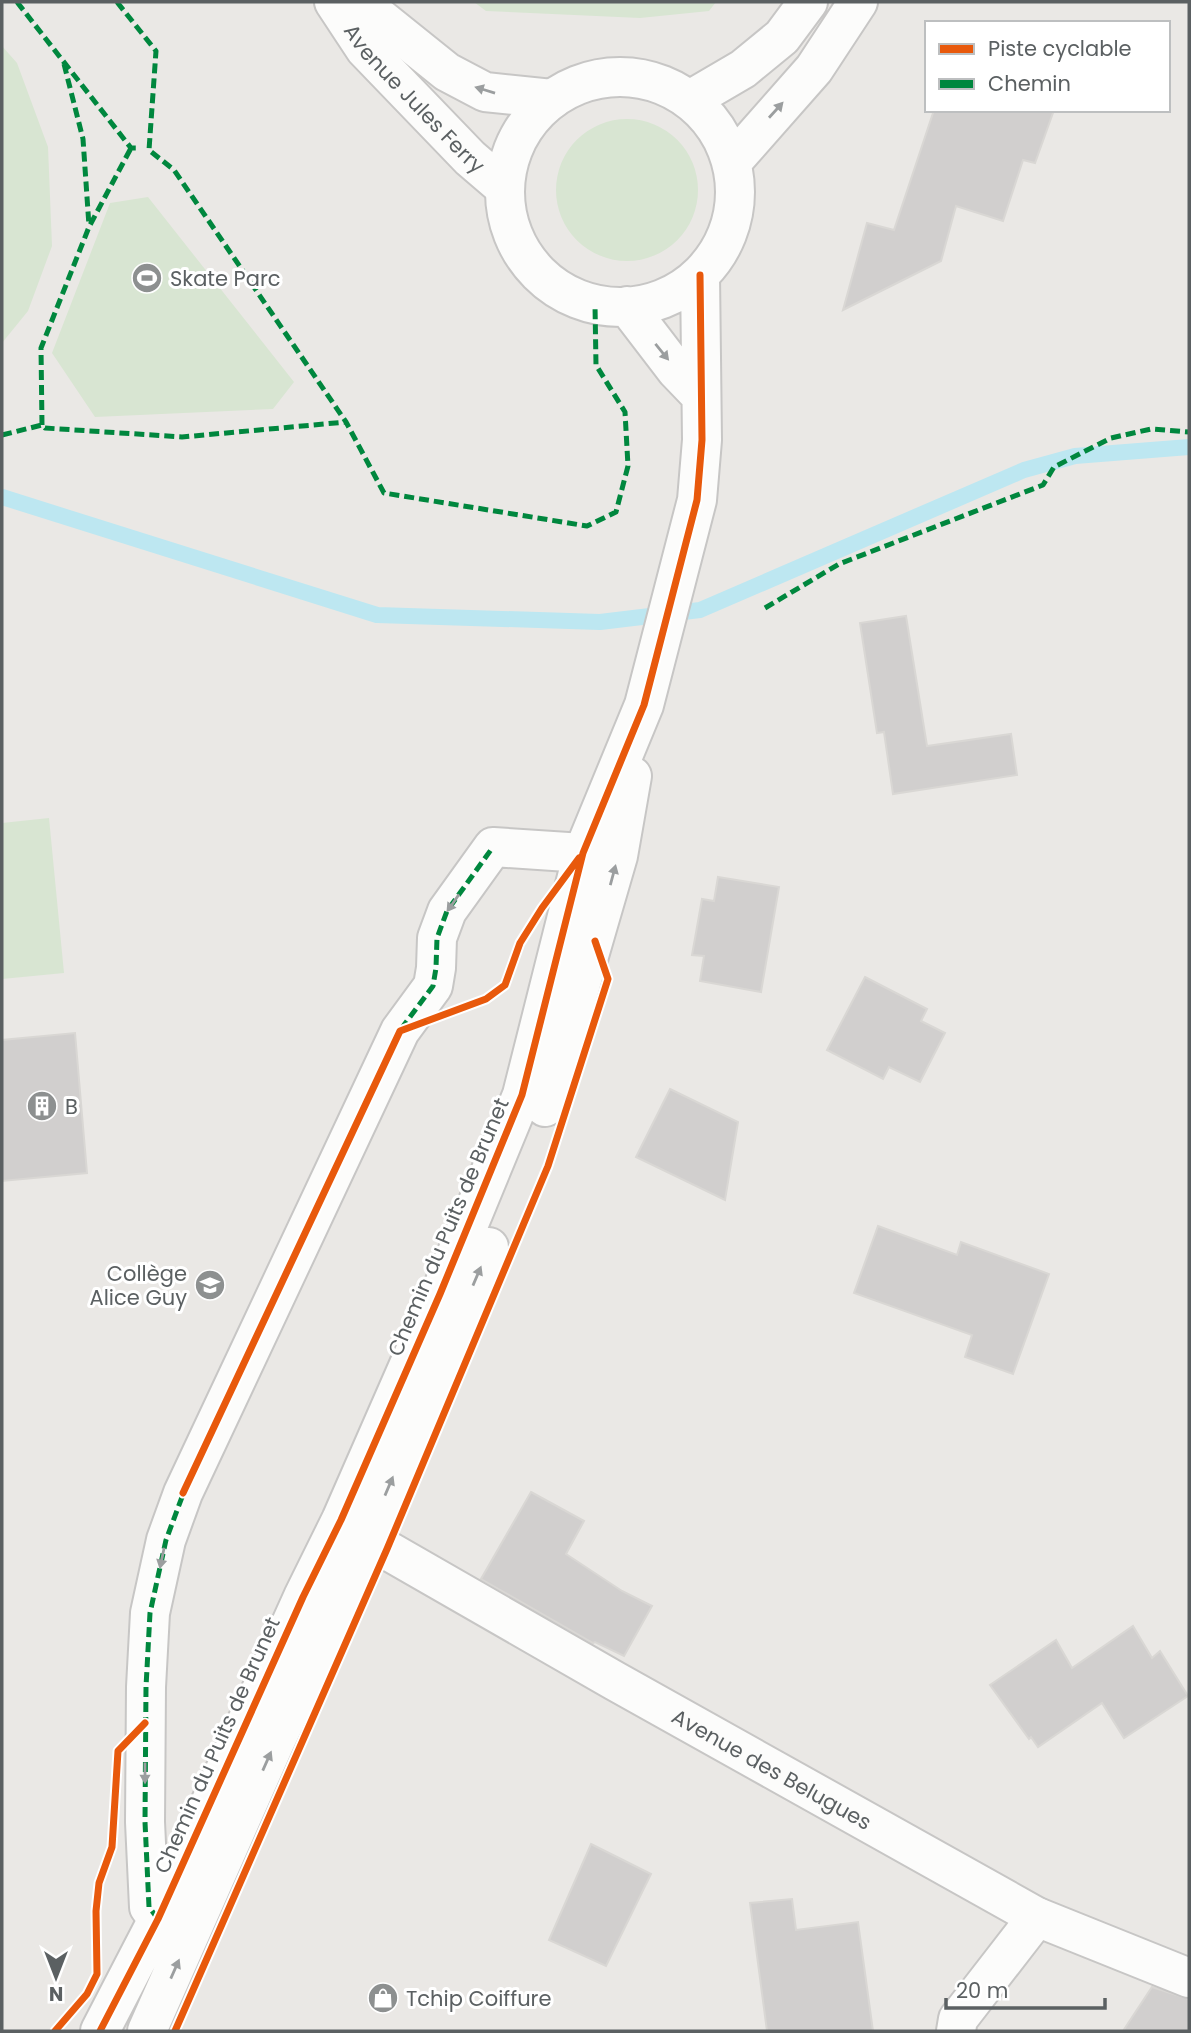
<svg xmlns="http://www.w3.org/2000/svg" width="1191" height="2033" font-family="Poppins,sans-serif">
  <style>
    .green { fill: #d8e5d2 }
    .lines { fill: none; stroke-linecap: round; stroke-linejoin: round }
    .stream { stroke: #bde7f1; stroke-width: 16 }
    .building { fill: #d1cfce; stroke: #d9d7d4; stroke-width: 2 }
    .minor-casing { stroke: #c7c6c5; stroke-width: 42 }
    .tertiary-casing { stroke: #c7c6c5; stroke-width: 42 }
    .minor { stroke: #fcfcfb; stroke-width: 38 }
    .tertiary { stroke: #fcfcfb; stroke-width: 38 }
    .quiet { stroke: #00873e; stroke-width: 5; stroke-dasharray: 10 5; stroke-linecap: butt }
    .cycleway-casing { stroke: #fff; stroke-width: 11 }
    .cycleway { stroke: #e8590c; stroke-width: 7 }
    .oneway { fill: #9b9e9f }
    .labels { text-anchor: middle; dominant-baseline: central; stroke-width: 6; stroke-linejoin: round; paint-order: stroke }
    .street-label { font-size: 21px; fill: #5b6062; stroke: #fff }
    .poi-label { font-size: 21px; fill: #5b6062; stroke: #fff; text-anchor: start }
  </style>
  <rect width="100%" height="100%" fill="#eae8e5"/>
  <!-- green -->
  <path class="green" d="M 474,2 L 716,2 L 709,11 L 640,18 L 486,11 Z
    M 2,46 L 17,63 L 48,147 L 52,246 L 28,311 L 2,343 Z
    M556 190a71 71 0 1 1 142 0a71 71 0 1 1-142 0Z
    M 148,197 L 294,382 L 273,409 L 95,417 L 52,353 L 110,203 Z
    M 49,818 L 64,973 L 2,979 L 2,823 Z"/>
  <g class="lines">
    <!-- stream -->
    <path class="stream" d="M 2,497 L 377,615 L 600,622 L 700,610 L 1024,470 L 1075,456 L 1189,447"/>
  </g>
  <!-- building -->
  <path class="building" d="M 934,110 L 1054,110 L 1035,163 L 1023,160 L 1003,221 L 956,206 L 941,261 L 843,310 L 867,223 L 894,230 Z
    M 906,616 L 927,746 L 1011,734 L 1017,775 L 893,794 L 884,732 L 877,733 L 860,623 Z
    M 718,877 L 779,887 L 761,992 L 700,981 L 704,956 L 692,955 L 702,899 L 714,901 Z
    M 865,977 L 927,1009 L 921,1021 L 945,1033 L 920,1082 L 889,1067 L 883,1079 L 827,1050 Z
    M 75,1033 L 87,1173 L 2,1181 L 2,1040 Z
    M 670,1089 L 738,1122 L 725,1200 L 636,1157 Z
    M 878,1226 L 957,1255 L 961,1242 L 1049,1274 L 1013,1374 L 965,1357 L 972,1335 L 854,1293 Z
    M 531,1492 L 584,1521 L 566,1554 L 622,1591 L 652,1606 L 624,1656 L 595,1642 L 593,1643 L 481,1579 Z
    M 1133,1626 L 1152,1658 L 1160,1651 L 1188,1696 L 1124,1738 L 1102,1703 L 1038,1747 L 1031,1737 L 1029,1739 L 990,1685 L 1056,1640 L 1072,1668 Z
    M 591,1844 L 651,1874 L 606,1966 L 549,1940 Z
    M 792,1899 L 796,1930 L 858,1922 L 873,2031 L 767,2031 L 750,1903 Z
    M 1152,1987 L 1189,1999 L 1189,2031 L 1123,2031 Z"/>
  <g class="lines">
    <!-- minor casing -->
    <g class="minor-casing">
      <g id="minor">
        <path id="s1" d="M 334,2 L 365,49 L 470,158 L 505,188"/>
        <path d="M 351,2 L 381,19 L 447,72 L 485,92 L 552,99"/>
        <path id="s2" d="M 366,1538 L 615,1681 L 1037,1917 L 1189,1978"/>
        <path d="M 158,1919 L 149,1907 L 145,1822 L 146,1687 L 150,1613 L 166,1540 L 183,1493 L 400,1031 L 433,986 L 436,968 L 437,938 L 447,911 L 493,847 L 583,853"/>
        <path d="M 956,2031 L 958,2019 L 1037,1917"/>
      </g>
    </g>
    <!-- tertiary casing -->
    <g class="tertiary-casing">
      <path id="tertiary" d="M505 192a115 115 0 1 1 230 0a115 115 0 1 1-230 0Z
        M 690,100 L 743,69 L 782,37 L 808,2
        M 732,162 L 814,69 L 858,2
        M 627,306 L 676,370 L 701,396
        M 545,1107 L 618,856 L 632,776
        M 100,2031 L 158,1919 L 303,1597 L 341,1520 L 440,1294 L 522,1095 L 583,853 L 644,705 L 697,500 L 702,440 L 700,275
        M 147,2031 L 275,1742 L 326,1634 L 489,1247"/>
    </g>
    <!-- minor -->
    <use href="#minor" class="minor"/>
    <!-- tertiary -->
    <use href="#tertiary" class="tertiary"/>
    <!-- quiet -->
    <path class="quiet" d="M 17,2 L 131,148 L 138,148
      M 117,2 L 156,51 L 149,150 L 174,170 L 346,422 L 384,493 L 587,526 L 616,512 L 628,466 L 625,412 L 596,365 L 595,305
      M 64,64 L 83,139 L 89,226
      M 42,425 L 41,348 L 89,227 L 131,148
      M 2,435 L 42,425 L 45,428 L 182,437 L 346,422
      M 765,608 L 839,564 L 1043,485 L 1054,467 L 1111,438 L 1151,429 L 1189,432
      M 401,1029 L 433,986 L 436,968 L 437,938 L 447,911 L 493,847
      M 158,1919 L 149,1907 L 145,1822 L 146,1687 L 150,1613 L 166,1540 L 185,1489"/>
    <!-- cycleway casing -->
    <g class="cycleway-casing">
      <path id="cycleway" d="M 183,1493 L 400,1031 L 486,999 L 505,985 L 520,943 L 542,908 L 579,858
        M 55,2031 L 87,1994 L 97,1974 L 96,1911 L 99,1883 L 112,1847 L 118,1751 L 145,1723
        M 100,2031 L 158,1919 L 303,1597 L 341,1520 L 440,1294 L 522,1095 L 583,853 L 644,705 L 697,500 L 702,440 L 700,275
        M 175,2031 L 387,1549 L 548,1166 L 608,979 L 595,941"/>
    </g>
    <!-- cycleway -->
    <use href="#cycleway" class="cycleway"/>
  </g>
  <!-- one-way arrows -->
  <defs><path id="oneway-solid" d="M-6-.8H1V-3.2L6.5 0L1 3.2V.8H-6Z" transform="scale(1.75)"/></defs>
  <g class="oneway">
    <use href="#oneway-solid" transform="translate(485 90) rotate(-163)"/>
    <use href="#oneway-solid" transform="translate(776 110) rotate(-48)"/>
    <use href="#oneway-solid" transform="translate(662 352) rotate(51)"/>
    <use href="#oneway-solid" transform="translate(613 875) rotate(-75)"/>
    <use href="#oneway-solid" transform="translate(453 903) rotate(125)"/>
    <use href="#oneway-solid" transform="translate(477 1276) rotate(-67)"/>
    <use href="#oneway-solid" transform="translate(389 1486) rotate(-67)"/>
    <use href="#oneway-solid" transform="translate(162 1558) rotate(102)"/>
    <use href="#oneway-solid" transform="translate(267 1761) rotate(-66)"/>
    <use href="#oneway-solid" transform="translate(145 1773) rotate(90)"/>
    <use href="#oneway-solid" transform="translate(175 1969) rotate(-66)"/>
  </g>
  <!-- icons -->
  <defs>
    <g id="stadium-disc" transform="scale(1.575)"><circle r="9.5" fill="#8d9090" stroke="#fff"/><path d="M0-5a6.5 5 0 1 0 0 10a6.5 5 0 1 0 0-10ZM-3.5-1.8h7v3.6h-7Z" fill="#fff"/></g>
    <g id="building-disc" transform="scale(1.575)"><circle r="9.5" fill="#8d9090" stroke="#fff"/><path d="M-4-6H4V6H1V3H-1V6H-4ZM-2.5-4.3h1.7v1.8h-1.7ZM.8-4.3h1.7v1.8H.8ZM-2.5-1h1.7V.8h-1.7ZM.8-1h1.7V.8H.8Z" fill="#fff"/></g>
    <g id="school-disc" transform="scale(1.575)"><circle r="9.5" fill="#8d9090" stroke="#fff"/><path d="M0-5L7-2L0 1L-7-2ZM-4 1L0 2.5L4 1V4Q0 6-4 4Z" fill="#fff"/></g>
    <g id="shop-disc" transform="scale(1.575)"><circle r="9.5" fill="#8d9090" stroke="#fff"/><path d="M-5-2.5h2.3a2.7 3.5 0 0 1 5.4 0H5L5.5 6h-11ZM-1.5-2.5h3a1.5 2.3 0 0 0-3 0Z" fill="#fff"/></g>
  </defs>
  <g fill-rule="evenodd">
    <use href="#stadium-disc" x="147" y="278"/>
    <use href="#building-disc" x="42" y="1106"/>
    <use href="#school-disc" x="210" y="1285"/>
    <use href="#shop-disc" x="383" y="1998"/>
  </g>
  <g class="labels">
    <!-- street labels -->
    <g class="street-label">
      <text stroke="none"><textPath href="#s1" startOffset="126">Avenue Jules Ferry</textPath></text>
      <text transform="translate(448 1227) rotate(-67)">Chemin du Puits de Brunet</text>
      <text transform="translate(217 1745) rotate(-66)">Chemin du Puits de Brunet</text>
      <text stroke="none"><textPath href="#s2" startOffset="467">Avenue des Belugues</textPath></text>
    </g>
    <!-- poi labels -->
    <g class="poi-label">
      <text x="170" y="278">Skate Parc</text>
      <text x="65" y="1106">B</text>
      <text x="187" y="1273" text-anchor="end">Collège<tspan x="187" dy="24">Alice Guy</tspan></text>
      <text x="406" y="1998">Tchip Coiffure</text>
    </g>
  </g>
  <!-- border -->
  <rect width="1191" height="2033" fill="none" stroke="#5b6062" stroke-width="7"/>
  <!-- legend -->
  <rect x="925" y="21" width="245" height="91" fill="#ffffff" stroke="#bdbfc0" stroke-width="2"/>
  <rect x="939" y="44" width="35" height="10" fill="#e8590c" stroke="#bdbfc0" stroke-width="2"/>
  <text x="988" y="56" font-size="21" fill="#5b6062">Piste cyclable</text>
  <rect x="939" y="79" width="35" height="10" fill="#00873e" stroke="#bdbfc0" stroke-width="2"/>
  <text x="988" y="91" font-size="21" fill="#5b6062">Chemin</text>
  <!-- north arrow -->
  <g transform="translate(56 1977) rotate(180)" stroke="#ffffff" stroke-width="5" paint-order="stroke">
  <path d="M0-5L12 26L0 18L-12 26Z" fill="#5b6062"/>
  <text y="-10" font-size="19" font-weight="bold" text-anchor="middle" fill="#5b6062">N</text>
  </g>
  <!-- scale -->
  <path d="M946 1998v10h159v-10" fill="none" stroke="#5b6062" stroke-width="3.5"/>
  <text x="956" y="1998" font-size="21" fill="#5b6062" stroke="#ffffff" stroke-width="5" paint-order="stroke">20 m</text>
</svg>
